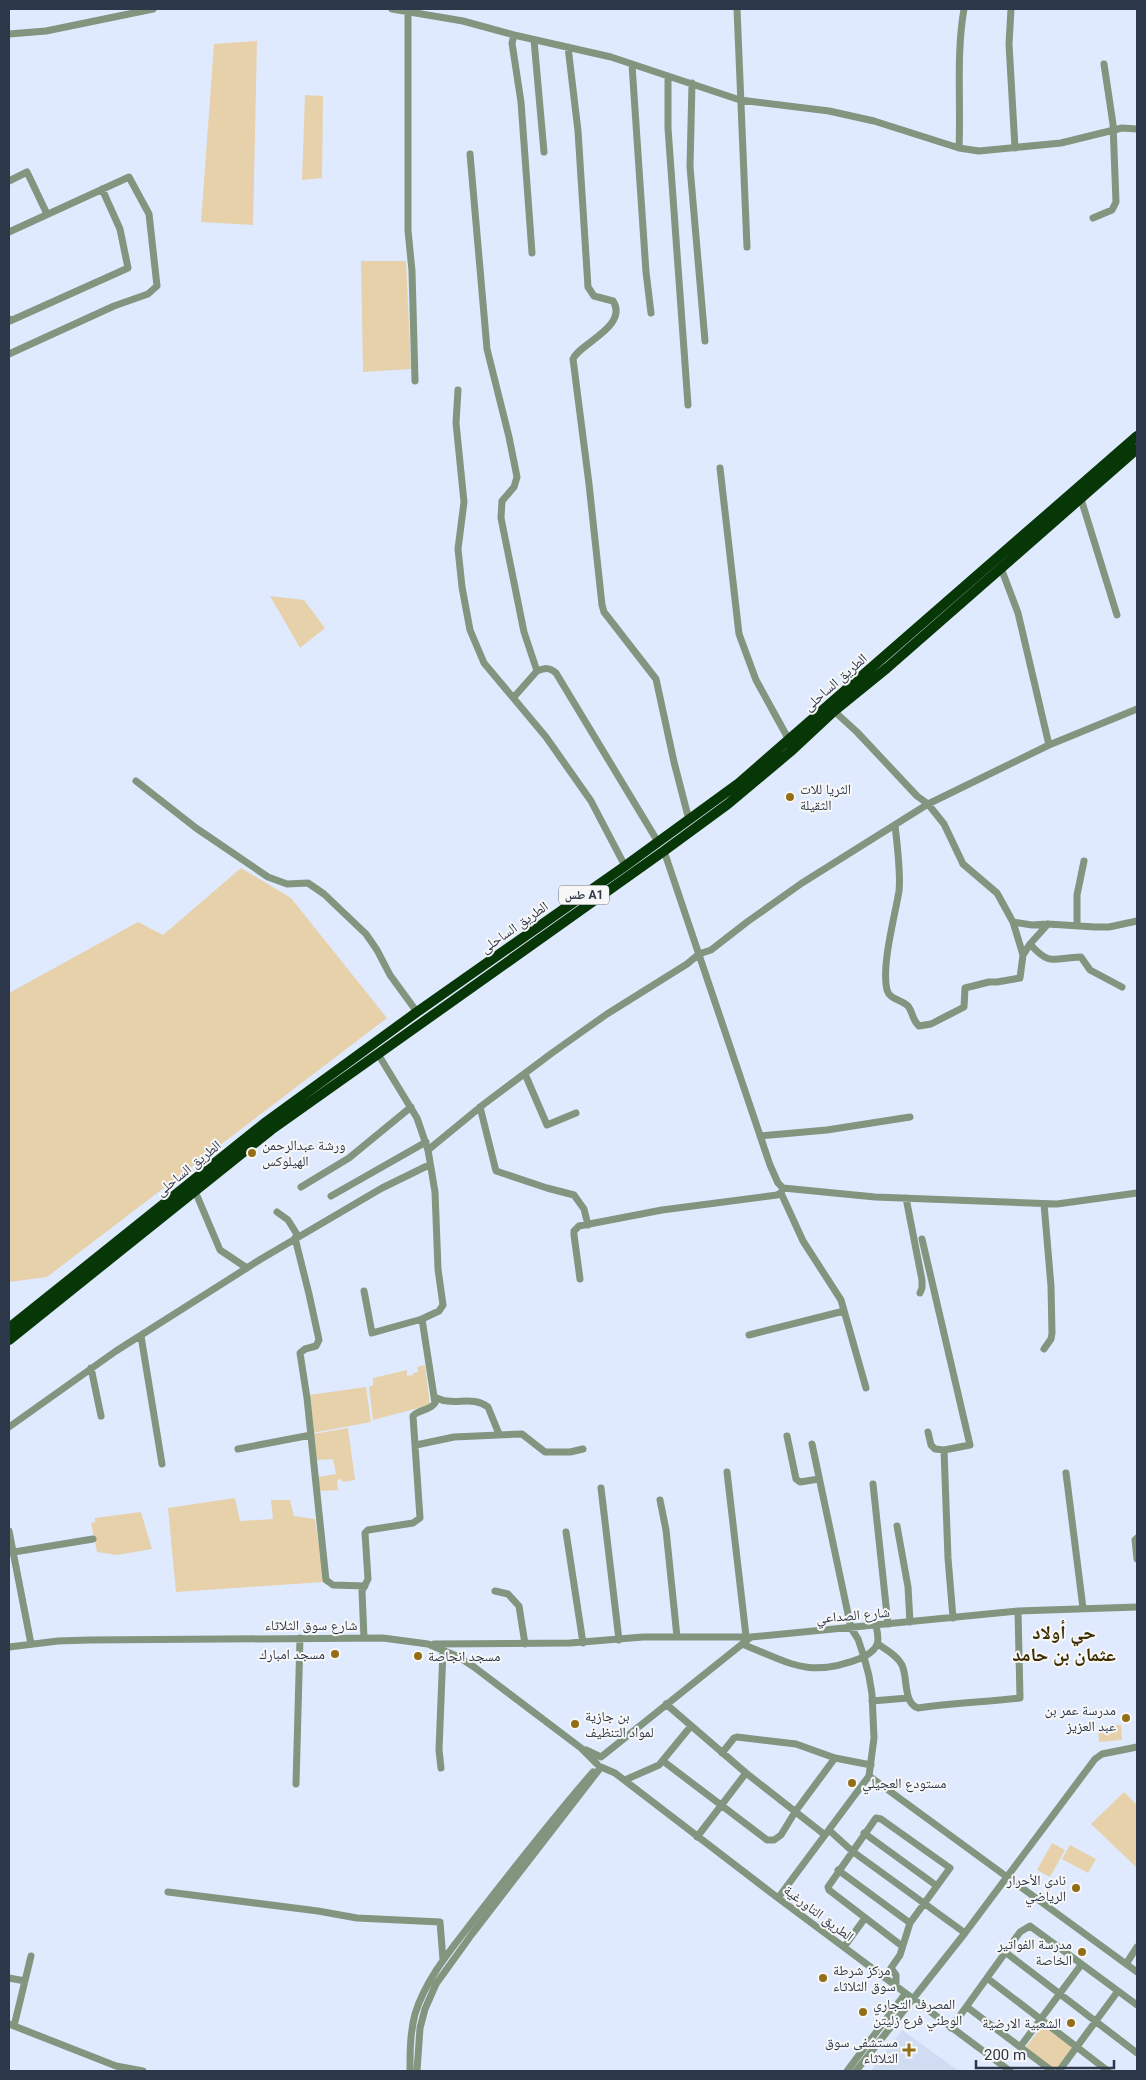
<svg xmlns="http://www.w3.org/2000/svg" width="1146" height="2080" font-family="Roboto,'Noto Naskh Arabic',sans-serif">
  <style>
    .built { fill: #cfdcf2 }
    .green { fill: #e6d1ab }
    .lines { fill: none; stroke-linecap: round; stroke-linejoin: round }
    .minor { stroke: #81957f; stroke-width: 7 }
    .highway { stroke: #073707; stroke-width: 10 }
    .poi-dot { fill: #936e16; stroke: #f7f7f7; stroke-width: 2 }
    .labels { text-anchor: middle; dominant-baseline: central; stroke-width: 4; stroke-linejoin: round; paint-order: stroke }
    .shield { fill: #f7f7f7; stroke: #6a717e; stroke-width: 1 }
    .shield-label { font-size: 12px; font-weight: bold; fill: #2d374a }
    .street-label { font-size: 14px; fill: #2d374a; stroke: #f7f7f7 }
    .poi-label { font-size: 14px; fill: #2d374a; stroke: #f7f7f7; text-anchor: start }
    .district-label { font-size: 19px; font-weight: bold; fill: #3d2b02; stroke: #f7f7f7 }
  </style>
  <rect width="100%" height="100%" fill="#e0eaff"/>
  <!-- built -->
  <path class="built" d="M 902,2030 L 959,2071 L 871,2071 Z"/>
  <!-- green -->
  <path class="green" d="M 257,41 L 253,225 L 201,222 L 214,44 Z
    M 305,95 L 323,96 L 322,178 L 302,180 Z
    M 361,261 L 406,261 L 411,369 L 363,372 Z
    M 270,596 L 304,600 L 325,628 L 300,648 Z
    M 241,868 L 291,898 L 387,1018 L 47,1277 L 9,1282 L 9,993 L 138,922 L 163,935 Z
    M 425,1365 L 430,1405 L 373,1420 L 369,1387 L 373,1385 L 373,1378 L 407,1370 L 407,1376 L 413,1375 L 413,1373 L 418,1372 L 417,1367 Z
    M 366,1387 L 371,1422 L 312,1433 L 309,1395 Z
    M 348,1428 L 355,1480 L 343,1482 L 341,1479 L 337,1480 L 338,1490 L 319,1491 L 318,1477 L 336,1474 L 333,1459 L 317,1460 L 313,1434 Z
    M 235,1498 L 240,1521 L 273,1519 L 271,1500 L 290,1500 L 294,1516 L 315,1519 L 324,1582 L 176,1592 L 168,1508 Z
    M 141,1512 L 152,1549 L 117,1555 L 97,1552 L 91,1523 L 95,1522 L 95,1518 Z
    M 1121,1725 L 1122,1740 L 1099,1742 L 1098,1727 Z
    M 1124,1792 L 1137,1805 L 1137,1868 L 1091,1824 Z
    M 1052,1843 L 1065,1850 L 1050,1877 L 1037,1870 Z
    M 1070,1845 L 1096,1859 L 1088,1873 L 1062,1859 Z
    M 1044,2024 L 1075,2048 L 1057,2071 L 1025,2048 Z"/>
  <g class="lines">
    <!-- minor -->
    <path class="minor" d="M 392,9 L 463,21 L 514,35 L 611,57 L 740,100 L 829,111 L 874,121 L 959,148 L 979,151 L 1061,143 L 1122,128 L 1137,129
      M 737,9 L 747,247
      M 1011,9 L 1009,44 L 1015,148
      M 408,11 L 408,230 L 412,271 L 415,381
      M 9,34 L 46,31 L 153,9
      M 514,35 L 512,43 L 521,102 L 532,253
      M 534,40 L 544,152
      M 568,47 L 578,131 L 588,287 L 594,296 L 613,301 C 629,326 579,344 573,359 L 589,484 L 602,605 L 604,612 L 656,679 L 674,762 L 689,820
      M 632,65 L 646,272 L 651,313
      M 668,76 L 668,128 L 688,405
      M 692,83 L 690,167 L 705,341
      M 959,148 C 961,102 956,55 964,9
      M 470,154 L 487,349 L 509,437 L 517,477 L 514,487 L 502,501 L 501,518 L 524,632 L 537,671 L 514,697
      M 9,181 L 27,172 L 47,214
      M 1093,218 L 1112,210 L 1116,202 L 1113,124 L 1104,64
      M 9,232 L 129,177 L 149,214 L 157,286 L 148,294 L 114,306 L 9,354
      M 9,319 L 10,321 L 128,268 L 120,229 L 102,189
      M 458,390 L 456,423 L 464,502 L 458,549 L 462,587 L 470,630 L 484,663 L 546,737 L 591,801 L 625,866
      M 720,468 L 739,634 L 756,680 L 789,740
      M 1081,499 L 1117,615
      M 1001,568 L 1018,613 L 1049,745
      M 537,671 C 545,668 550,667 556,673 L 658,842
      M 834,711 L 857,732 L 917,796 L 928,804 L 944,824 L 963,864 L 997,893 L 1013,922 L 1032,925 L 1048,924 L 1095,927 L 1109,927 L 1137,921
      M 136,781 L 196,828 L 268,877 L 287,884 L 308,883 L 324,894 L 366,934 L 377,950 L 390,975 L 417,1012
      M 895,825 C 897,844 901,873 899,891 C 895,916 881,966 887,990 C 890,1000 901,999 908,1006 C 913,1012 912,1020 919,1026 L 931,1024 L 964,1007 L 965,988 L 989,982 L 997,982 L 1020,978 L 1023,955 L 1030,944 L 1048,924
      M 664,851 L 770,1165 L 778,1183 L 783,1188 L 875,1197 L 1057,1204 L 1137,1193
      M 1013,922 L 1023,955
      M 1077,926 L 1077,895 L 1084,861
      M 1030,944 C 1051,968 1055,957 1081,957 L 1090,970 L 1122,987
      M 525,1074 L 547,1125 L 576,1113
      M 480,1107 L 496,1171 L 547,1188 L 574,1195 L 584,1209 L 588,1225
      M 760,1136 L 827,1130 L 910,1117
      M 428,1150 L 484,1104 L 552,1053 L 607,1014 L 687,964 L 699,954 L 711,950 L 747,922 L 802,883 L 928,804 L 1049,745 L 1137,709
      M 301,1187 L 349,1158 L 411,1107
      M 195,1191 L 220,1250 L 247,1268
      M 781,1193 L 803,1241 L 841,1300 L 866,1388
      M 331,1196 L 426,1142
      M 906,1198 L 922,1280 L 922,1288 L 920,1293
      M 277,1212 L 288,1220 L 298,1236
      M 295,1238 L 309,1294 L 319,1340 L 316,1346 L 305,1349 L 300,1353 L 307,1398 L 326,1580 L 333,1585 L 365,1586
      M 922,1239 L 970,1445 L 944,1450 L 935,1449 L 931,1445 L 928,1432
      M 580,1279 L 574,1235 L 574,1231 L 579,1226 L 662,1210 L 777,1195 L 781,1193 L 783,1188
      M 364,1291 L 372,1333 L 422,1319
      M 749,1335 L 844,1311
      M 141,1336 L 162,1464
      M 1044,1349 L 1051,1339 L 1052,1333 L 1051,1286 L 1044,1204
      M 91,1368 L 101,1416
      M 434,1397 C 438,1398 442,1401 447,1401 C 461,1403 475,1397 488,1407 L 499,1434
      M 9,1427 L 116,1351 L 261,1259 L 382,1188 L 429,1165
      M 787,1436 L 796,1479 L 800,1482 L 819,1479
      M 416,1445 L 454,1437 L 522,1434 L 545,1452 L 570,1452 L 583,1449
      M 238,1449 L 311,1435
      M 944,1450 L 948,1558 L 953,1618
      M 727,1472 L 746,1636
      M 1066,1473 L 1083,1608
      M 873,1484 L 888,1624
      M 601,1488 L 619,1640
      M 660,1500 L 666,1530 L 677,1637
      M 897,1526 L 908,1587 L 910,1622
      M 9,1531 L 31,1644
      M 566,1532 L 583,1643
      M 1137,1538 L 1135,1540 L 1137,1559
      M 14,1552 L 93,1539
      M 495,1591 L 508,1594 L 519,1606 L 525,1644
      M 364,1638 L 362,1591 L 368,1579 L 365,1533 L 368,1530 L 413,1523 L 420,1518 L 413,1416 C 419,1409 430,1411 435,1403 L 422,1319 L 439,1311 L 443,1305 L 438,1269 L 435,1192 L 428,1150 L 417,1118 L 378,1054
      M 434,1644 L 570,1643 L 643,1637 L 751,1637
      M 742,1644 C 792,1664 810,1679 864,1657 L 858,1639 L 851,1628 L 812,1444
      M 878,1644 C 886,1650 897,1655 902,1665 C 908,1678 903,1703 918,1708 C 952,1703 986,1702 1020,1698 L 1018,1611
      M 9,1647 L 58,1641 L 89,1640 L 383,1638 L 428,1644 L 459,1657 L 474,1667 L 581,1748 L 597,1764
      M 872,1701 L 908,1698
      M 666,1704 L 746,1773 L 825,1835
      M 586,1750 L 601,1757 L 751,1637 L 1018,1611 L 1137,1607
      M 722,1753 L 734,1738 L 737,1737 L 796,1744 L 835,1758
      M 663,1761 L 767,1840 L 774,1840 L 781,1835 L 795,1812 L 835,1758 L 871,1765
      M 441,1768 L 439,1750 L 443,1650
      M 869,1776 L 1137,1972
      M 625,1780 L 659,1765 L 691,1726
      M 296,1784 L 300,1638
      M 829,1830 L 852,1851 L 965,1933
      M 864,1833 L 937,1886
      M 697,1837 L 746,1773
      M 838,1870 L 910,1923
      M 168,1892 L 318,1911 L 357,1918 L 440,1922 L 443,1960
      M 778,1898 L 869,1776 L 874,1738 L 872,1694 L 869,1676 L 864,1657 C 879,1648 880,1642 876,1626
      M 844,1947 L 865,1918
      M 1005,1952 L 1137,2053
      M 1126,1964 L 1137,1947
      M 9,1978 L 25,1981
      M 987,1978 L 1108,2071
      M 896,1987 L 896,1975 L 891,1968 L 900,1955 L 910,1923 L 950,1868 L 881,1819 L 876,1818 L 828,1887 L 829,1890 L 902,1946
      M 967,2007 L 1052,2071
      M 9,2024 L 116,2066 L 143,2071
      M 14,2026 L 31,1956
      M 951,2028 L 1020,1932 L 1030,1926 L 1137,2005
      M 1020,2047 L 1081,1965
      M 410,2071 C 410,2052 410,2033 415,2014 C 426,1978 453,1947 476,1917 C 514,1868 552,1819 593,1772
      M 417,2071 L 420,2028 L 425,2009 L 436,1984 L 472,1934 L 601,1767 L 615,1773 L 778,1898 L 1010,2071
      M 847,2071 L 905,1994
      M 856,2071 L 965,1933 L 1095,1759 L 1102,1754 L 1137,1747
      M 1059,2071 L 1118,1991"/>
    <!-- highway -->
    <path class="highway" d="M 9,1328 L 266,1122 L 417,1012 L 625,866 L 739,783 L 1137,436
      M 9,1340 L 271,1130 L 664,851 L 728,804 L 790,752 L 834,711 L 887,668 L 1137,449"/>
  </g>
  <!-- markers -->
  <g class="poi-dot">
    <circle cx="790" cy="797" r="5"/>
    <circle cx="252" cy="1153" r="5"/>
    <circle cx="335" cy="1654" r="5"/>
    <circle cx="418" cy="1656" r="5"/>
    <circle cx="1126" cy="1718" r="5"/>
    <circle cx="575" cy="1724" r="5"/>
    <circle cx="852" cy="1783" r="5"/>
    <circle cx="1076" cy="1888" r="5"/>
    <circle cx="1082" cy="1952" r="5"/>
    <circle cx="823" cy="1978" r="5"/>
    <circle cx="863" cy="2012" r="5"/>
    <circle cx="1071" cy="2023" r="5"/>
    <path d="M906.5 2042.5h5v5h5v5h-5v5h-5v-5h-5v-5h5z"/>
  </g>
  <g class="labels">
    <!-- shield labels -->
    <rect class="shield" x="559" y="885.5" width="50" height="19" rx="4"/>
    <g class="shield-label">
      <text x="584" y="895">طس A1</text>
    </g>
    <!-- street labels -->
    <g class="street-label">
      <text transform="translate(835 682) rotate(-41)">الطريق الساحلى</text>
      <text transform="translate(514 927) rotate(-35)">الطريق الساحلى</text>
      <text transform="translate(188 1168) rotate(-39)">الطريق الساحلى</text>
      <text transform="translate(853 1615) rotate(-5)">شارع الصداعي</text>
      <text x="311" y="1625">شارع سوق الثلاثاء</text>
      <text transform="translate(819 1913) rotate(37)">الطريق التاورغية</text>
    </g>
    <!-- poi labels -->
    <g class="poi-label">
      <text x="800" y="789">الثريا للات<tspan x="800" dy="16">الثقيلة</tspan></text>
      <text x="262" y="1145">ورشة عبدالرحمن<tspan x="262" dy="16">الهيلوكس</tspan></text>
      <text x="325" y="1654" text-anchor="end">مسجد امبارك</text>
      <text x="428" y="1656">مسجد انجاصة</text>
      <text x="1116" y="1710" text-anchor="end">مدرسة عمر بن<tspan x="1116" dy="16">عبد العزيز</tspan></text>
      <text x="585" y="1716">بن جازية<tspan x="585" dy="16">لمواد التنظيف</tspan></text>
      <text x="862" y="1783">مستودع العجيلي</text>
      <text x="1066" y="1880" text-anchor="end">نادي الأحرار<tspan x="1066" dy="16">الرياضي</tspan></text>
      <text x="1072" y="1944" text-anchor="end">مدرسة الفواتير<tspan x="1072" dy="16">الخاصة</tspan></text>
      <text x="833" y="1970">مركز شرطة<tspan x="833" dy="16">سوق الثلاثاء</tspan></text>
      <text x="873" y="2004">المصرف التجاري<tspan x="873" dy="16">الوطني فرع زليتن</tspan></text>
      <text x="1061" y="2023" text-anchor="end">الشعبية الارضية</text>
      <text x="898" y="2042" text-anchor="end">مستشفى سوق<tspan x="898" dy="16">الثلاثاء</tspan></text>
    </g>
    <!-- district labels -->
    <g class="district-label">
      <text x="1064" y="1632">حي أولاد<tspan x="1064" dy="22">عثمان بن حامد</tspan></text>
    </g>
  </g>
  <!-- border -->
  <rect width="1146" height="2080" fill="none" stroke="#2d374a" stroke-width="20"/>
  <!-- scale -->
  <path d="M976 2060v8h138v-8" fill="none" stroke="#2d374a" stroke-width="2.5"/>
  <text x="984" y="2060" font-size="15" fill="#2d374a" stroke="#f7f7f7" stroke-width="4" paint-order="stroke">200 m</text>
</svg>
